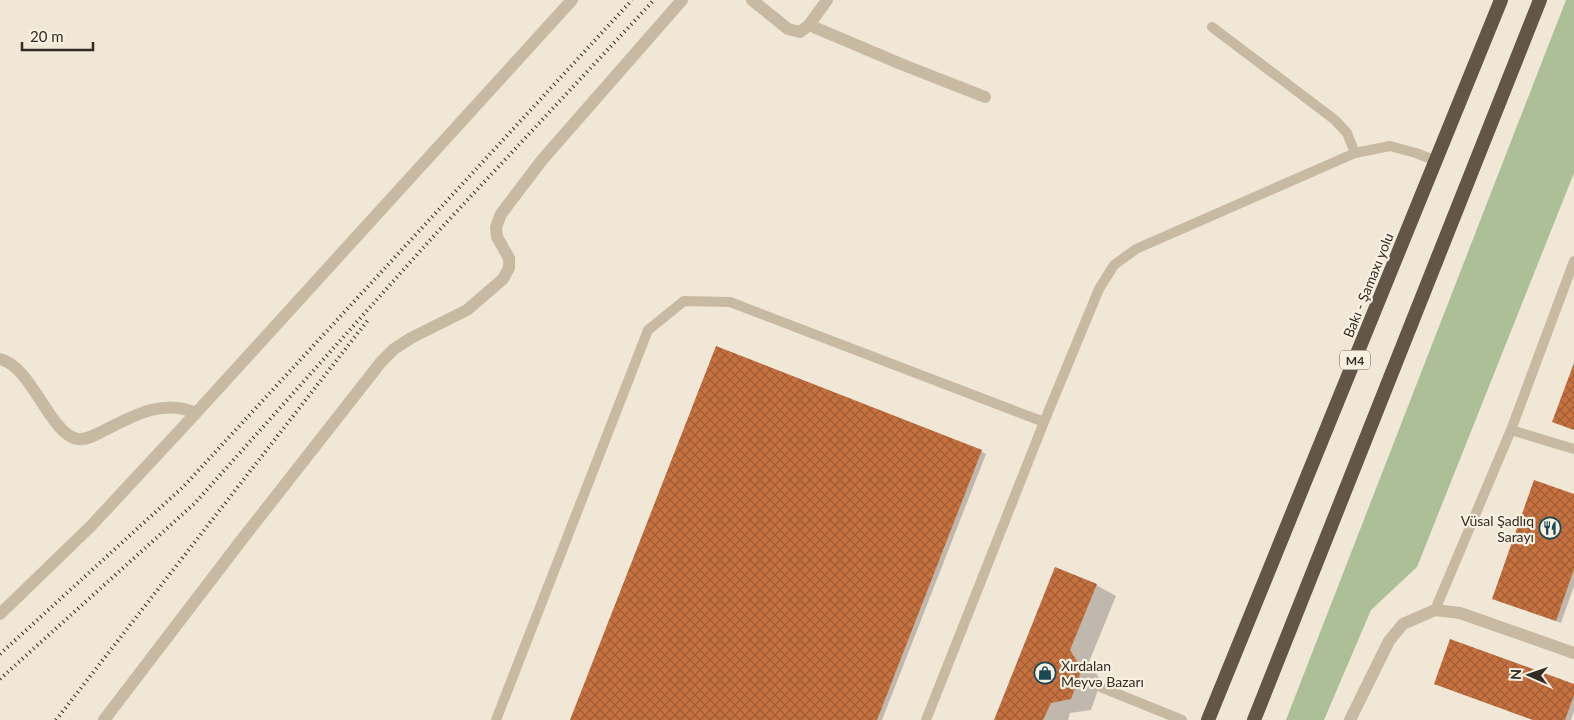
<svg xmlns="http://www.w3.org/2000/svg" width="1574" height="720" font-family="Lato,sans-serif">
  <style>
    .grass { fill: #acbf97 }
    .shadow { fill: #0003 }
    .building { fill: url(#building-cross-hatch) }
    .lines { fill: none; stroke-linecap: round; stroke-linejoin: round }
    .service { stroke: #c8b9a3; stroke-width: 10 }
    .minor { stroke: #c8b9a3; stroke-width: 12 }
    .trunk { stroke: #645549; stroke-width: 14 }
    .rail { stroke: #332b25; stroke-width: 4; stroke-dasharray: 1 4; stroke-linecap: butt }
    .labels { text-anchor: middle; dominant-baseline: central; stroke-width: 4.5; stroke-linejoin: round; paint-order: stroke }
    .shield { fill: #f8f1e2; stroke: #6e665e; stroke-width: 1 }
    .shield-label { font-size: 12px; font-weight: bold; fill: #332b25 }
    .street-label { font-size: 14px; fill: #332b25; stroke: #f8f1e2 }
    .poi-label { font-size: 14px; fill: #332b25; stroke: #f8f1e2; text-anchor: end }
  </style>
  <defs>
    <pattern id="building-cross-hatch" width="8" height="8" patternUnits="userSpaceOnUse" patternTransform="scale(1.25)"><rect width="8" height="8" fill="#c57140"/><path d="M0 0l8 8M0 8l8-8" fill="none" stroke="#a15d35"/></pattern>
  </defs>
  <rect width="100%" height="100%" fill="#f0e7d7"/>
  <!-- grass -->
  <path class="grass" d="M 1566,0 L 1574,0 L 1574,173 L 1417,567 L 1371,610 L 1324,720 L 1286,720 Z"/>
  <!-- shadow -->
  <path class="shadow" d="M 981,451 L 986,454 L 882,720 L 572,720 Z
    M 1574,495 L 1574,586 L 1561,623 L 1494,599 Z
    M 1096,585 L 1116,596 L 1089,662 L 1101,681 L 1091,710 L 1070,713 L 1068,720 L 996,720 Z
    M 1435,684 L 1574,685 L 1574,711 L 1571,720 L 1533,720 Z"/>
  <!-- building -->
  <path class="building" d="M 716,346 L 982,450 L 877,720 L 570,720 Z
    M 1574,363 L 1574,430 L 1552,422 Z
    M 1534,480 L 1574,494 L 1574,569 L 1556,621 L 1492,599 Z
    M 1055,567 L 1097,584 L 1070,650 L 1082,669 L 1071,699 L 1051,703 L 1043,720 L 994,720 Z
    M 1450,639 L 1574,684 L 1574,695 L 1565,720 L 1533,720 L 1434,684 Z"/>
  <g class="lines">
    <!-- service -->
    <path class="service" d="M 1212,27 L 1335,120 L 1347,133 L 1355,153
      M 1511,430 L 1574,449
      M 1435,610 L 1511,430 L 1574,261
      M 1098,686 L 1182,720
      M 496,720 L 648,330 L 684,301 L 730,302 L 1044,422
      M 926,720 L 1044,422 L 1099,289 L 1114,265 L 1136,249 L 1355,153 L 1390,146 L 1416,153 L 1436,161"/>
    <!-- minor -->
    <path class="minor" d="M 752,0 L 788,29 L 800,32 L 809,25 L 827,0
      M 809,25 L 901,64 L 985,97
      M 0,359 C 32,366 50,435 78,439 C 87,440 95,435 103,431 C 133,416 163,398 196,413
      M 0,614 L 91,526 L 196,413 L 572,0
      M 104,720 L 240,542 L 381,362 L 394,349 L 411,338 L 467,310 L 503,279 L 509,268 L 509,258 L 497,237 L 496,227 L 501,214 L 542,160 L 682,0
      M 1350,720 L 1389,641 L 1403,624 L 1435,610 L 1460,613 L 1574,653"/>
    <!-- trunk -->
    <path class="trunk" d="M 1208,720 L 1501,0
      M 1254,720 L 1540,0"/>
    <!-- rail -->
    <path class="rail" d="M 0,654 L 184,486 L 632,0
      M 0,679 L 195,503 L 431,239 L 654,0
      M 56,720 L 368,320"/>
  </g>
  <!-- icons -->
  <defs>
    <g id="restaurant-ring" transform="scale(1.125)"><circle r="9.5" fill="#f8f1e2" stroke="#1b4853" stroke-width="1.5"/><path d="M-5-6h1v4h1v-4h1v4h1v-4h1v5L-1.5 .5V6h-2V.5L-5-1ZM5-6V6H3V1.5H1.5Q1.5-4 5-6Z" fill="#1b4853"/></g>
    <g id="shop-ring" transform="scale(1.125)"><circle r="9.5" fill="#f8f1e2" stroke="#1b4853" stroke-width="1.5"/><path d="M-5-2.5h2.3a2.7 3.5 0 0 1 5.4 0H5L5.5 6h-11ZM-1.5-2.5h3a1.5 2.3 0 0 0-3 0Z" fill="#1b4853"/></g>
  </defs>
  <g fill-rule="evenodd">
    <use href="#restaurant-ring" x="1550" y="528"/>
    <use href="#shop-ring" x="1045" y="673"/>
  </g>
  <g class="labels">
    <!-- shield labels -->
    <rect class="shield" x="1340" y="350.5" width="30" height="19" rx="4"/>
    <g class="shield-label">
      <text x="1355" y="360">M4</text>
    </g>
    <!-- street labels -->
    <g class="street-label">
      <text transform="translate(1368 285) rotate(-68)">Bakı - Şamaxı yolu</text>
    </g>
    <!-- poi labels -->
    <g class="poi-label">
      <text x="1534" y="520">Vüsal Şadlıq<tspan x="1534" dy="16">Sarayı</tspan></text>
      <text x="1061" y="665" text-anchor="start">Xırdalan<tspan x="1061" dy="16">Meyvə Bazarı</tspan></text>
    </g>
  </g>
  <!-- north arrow -->
  <g transform="translate(1529 675) rotate(272)" stroke="#f8f1e2" stroke-width="4" paint-order="stroke">
  <path d="M0-4L9 19L0 12L-9 19Z" fill="#332b25"/>
  <text y="-8" font-size="14" font-weight="bold" text-anchor="middle" fill="#332b25">N</text>
  </g>
  <!-- scale -->
  <path d="M22 42v8h71v-8" fill="none" stroke="#332b25" stroke-width="2.5"/>
  <text x="30" y="42" font-size="15" fill="#332b25" stroke="#f8f1e2" stroke-width="4" paint-order="stroke">20 m</text>
</svg>
